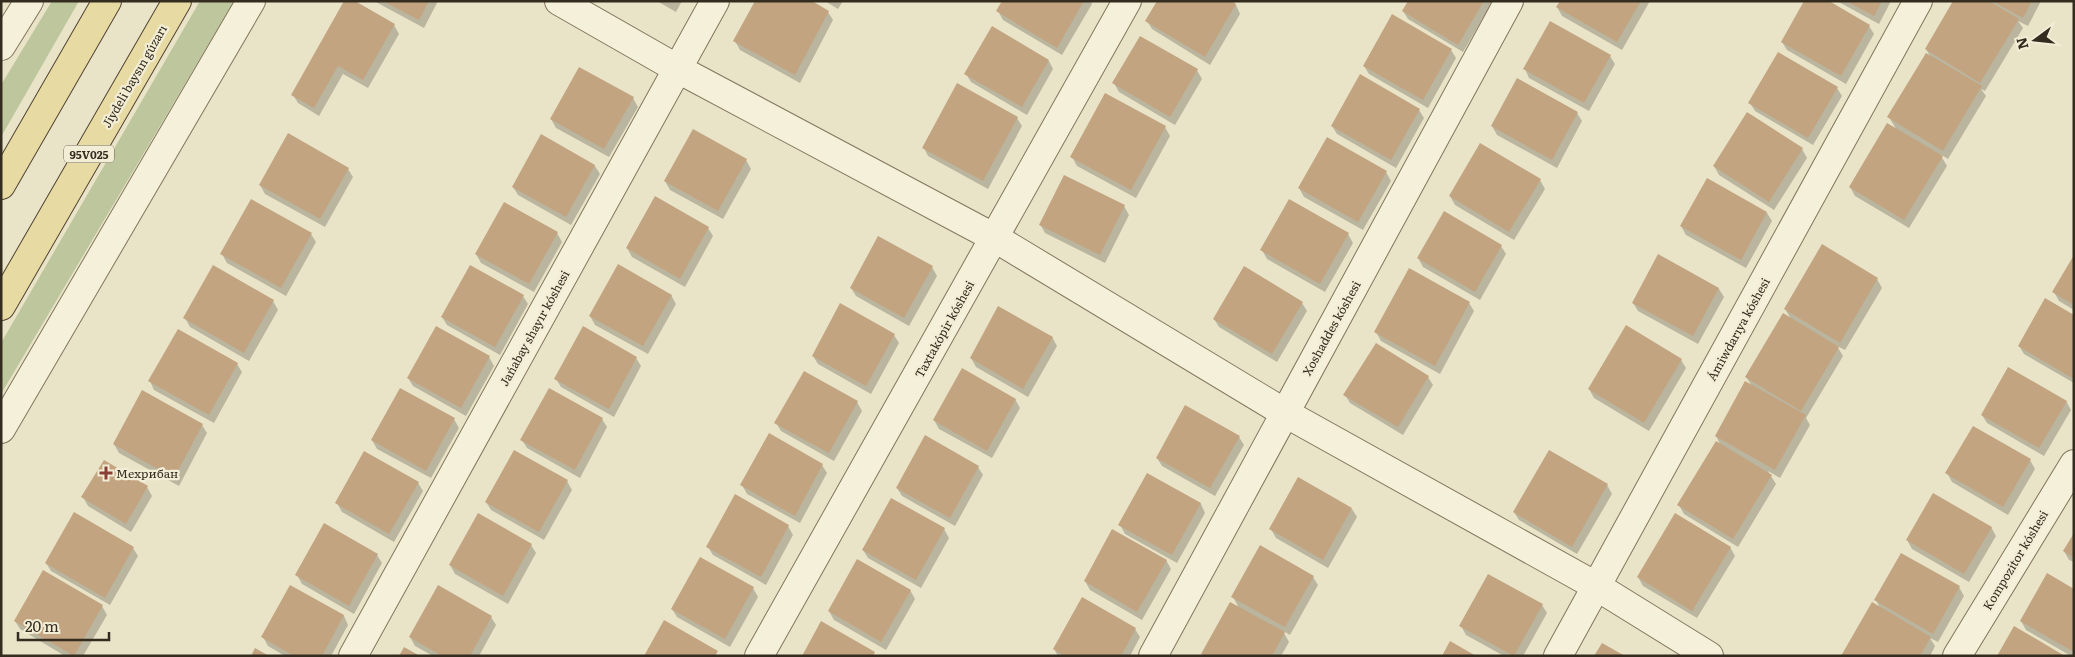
<svg xmlns="http://www.w3.org/2000/svg" width="2075" height="657" font-family="Literata,serif">
  <style>
    .green { fill: #bdc69c }
    .shadow { fill: #0003 }
    .building { fill: #c3a481 }
    .lines { fill: none; stroke-linecap: round; stroke-linejoin: round }
    .minor-casing { stroke: #83765e; stroke-width: 30 }
    .major-casing { stroke: #514432; stroke-width: 30 }
    .minor { stroke: #f5f0d9; stroke-width: 28 }
    .major { stroke: #e8daa3; stroke-width: 28 }
    .poi-dot { fill: #8b3e35; stroke: #f2edd5; stroke-width: 2 }
    .labels { text-anchor: middle; dominant-baseline: central; stroke-width: 4.5; stroke-linejoin: round; paint-order: stroke }
    .shield { fill: #f2edd5; stroke: #6e6656; stroke-width: 1 }
    .shield-label { font-size: 11px; font-weight: bold; fill: #352c20 }
    .street-label { font-size: 12px; fill: #352c20; stroke: #f2edd5 }
    .poi-label { font-size: 12px; fill: #352c20; stroke: #f2edd5; text-anchor: start }
  </style>
  <rect width="100%" height="100%" fill="#e9e3c7"/>
  <!-- green -->
  <path class="green" d="M 52,1 L 79,1 L 1,137 L 1,85 Z
    M 200,1 L 234,1 L 1,394 L 1,343 Z"/>
  <!-- shadow -->
  <path class="shadow" d="M 374,1 L 438,1 L 424,28 Z
    M 657,1 L 682,1 L 676,12 Z
    M 825,1 L 843,1 L 838,9 Z
    M 1004,1 L 1091,1 L 1092,4 L 1062,55 L 1003,20 L 998,11 Z
    M 1229,1 L 1236,5 L 1240,14 L 1210,65 L 1152,29 L 1147,21 Z
    M 1409,1 L 1493,1 L 1463,52 L 1408,19 L 1403,11 Z
    M 1561,1 L 1650,1 L 1622,50 L 1562,16 L 1557,7 Z
    M 1837,1 L 1891,1 L 1879,24 Z
    M 1955,1 L 2041,1 L 2028,26 L 2018,21 L 2023,28 L 1985,91 L 1981,89 L 1986,96 L 1948,159 L 1940,154 L 1947,166 L 1909,228 L 1855,196 L 1850,187 L 1896,129 L 1889,117 L 1931,58 L 1926,49 Z
    M 828,12 L 833,20 L 800,83 L 740,50 L 735,41 Z
    M 394,25 L 399,34 L 368,88 L 343,74 L 319,116 L 298,103 L 293,95 Z
    M 1869,26 L 1874,34 L 1846,84 L 1787,50 L 1782,42 Z
    M 1451,50 L 1456,58 L 1428,108 L 1369,74 L 1364,66 Z
    M 1610,56 L 1615,64 L 1589,111 L 1529,78 L 1525,69 Z
    M 1049,61 L 1053,69 L 1027,115 L 971,82 L 966,74 Z
    M 1197,70 L 1202,79 L 1175,125 L 1119,92 L 1114,83 Z
    M 1837,88 L 1842,96 L 1813,145 L 1755,111 L 1750,103 Z
    M 633,98 L 638,107 L 609,157 L 556,128 L 551,119 Z
    M 1419,110 L 1424,118 L 1396,168 L 1337,134 L 1332,126 Z
    M 1577,113 L 1582,121 L 1557,168 L 1497,135 L 1492,126 Z
    M 1017,118 L 1022,126 L 988,189 L 928,156 L 924,148 Z
    M 1165,127 L 1170,136 L 1136,198 L 1077,166 L 1072,157 Z
    M 541,136 L 595,166 L 600,174 L 571,225 L 518,195 L 513,187 Z
    M 1802,149 L 1807,158 L 1774,210 L 1719,175 L 1714,166 Z
    M 746,160 L 751,169 L 723,219 L 670,190 L 665,181 Z
    M 348,169 L 353,177 L 325,227 L 265,194 L 260,185 Z
    M 1386,172 L 1391,181 L 1363,230 L 1304,197 L 1299,188 Z
    M 1540,180 L 1545,189 L 1514,240 L 1455,205 L 1450,196 Z
    M 1707,180 L 1767,213 L 1772,221 L 1746,268 L 1686,235 L 1681,226 Z
    M 1290,200 L 1348,234 L 1353,243 L 1325,292 L 1267,259 L 1262,250 Z
    M 1124,206 L 1129,215 L 1105,263 L 1045,233 L 1040,224 Z
    M 708,228 L 713,236 L 685,287 L 632,257 L 627,248 Z
    M 557,233 L 562,242 L 534,292 L 481,263 L 476,254 Z
    M 311,234 L 316,242 L 286,296 L 227,263 L 222,254 Z
    M 1501,246 L 1506,254 L 1480,300 L 1423,267 L 1418,258 Z
    M 1659,256 L 1719,289 L 1724,297 L 1698,344 L 1638,311 L 1633,303 Z
    M 2074,258 L 2074,310 L 2059,301 L 2054,292 Z
    M 932,267 L 937,276 L 909,326 L 856,296 L 851,288 Z
    M 1877,279 L 1882,288 L 1845,350 L 1837,346 L 1843,356 L 1806,418 L 1810,425 L 1780,478 L 1768,471 L 1776,484 L 1738,547 L 1684,514 L 1679,505 L 1721,446 L 1716,436 L 1752,386 L 1746,377 L 1791,319 L 1785,309 Z
    M 671,295 L 676,304 L 648,354 L 595,325 L 590,316 Z
    M 523,296 L 528,304 L 500,355 L 447,325 L 442,317 Z
    M 273,301 L 278,310 L 249,361 L 190,327 L 185,318 Z
    M 1302,303 L 1307,311 L 1277,362 L 1219,327 L 1214,319 Z
    M 1469,303 L 1474,311 L 1440,374 L 1381,341 L 1376,332 Z
    M 2074,316 L 2074,383 L 2024,354 L 2019,346 Z
    M 894,335 L 899,343 L 871,394 L 818,364 L 813,356 Z
    M 1052,337 L 1057,346 L 1028,397 L 976,367 L 971,358 Z
    M 489,357 L 494,366 L 466,416 L 413,386 L 408,378 Z
    M 636,358 L 641,366 L 614,417 L 561,387 L 556,379 Z
    M 1681,360 L 1686,368 L 1649,431 L 1594,398 L 1589,389 Z
    M 237,364 L 242,372 L 214,423 L 154,390 L 150,381 Z
    M 1428,377 L 1433,385 L 1403,435 L 1350,403 L 1345,395 Z
    M 1015,399 L 1020,408 L 992,458 L 939,429 L 934,420 Z
    M 2066,401 L 2071,410 L 2044,456 L 1987,423 L 1982,415 Z
    M 857,402 L 862,411 L 834,461 L 781,431 L 776,423 Z
    M 454,419 L 459,428 L 431,478 L 377,449 L 372,440 Z
    M 602,419 L 607,427 L 580,478 L 527,448 L 522,440 Z
    M 202,425 L 207,433 L 179,486 L 119,453 L 114,444 Z
    M 1239,437 L 1244,445 L 1215,496 L 1162,466 L 1157,458 Z
    M 2030,460 L 2035,469 L 2008,515 L 1952,482 L 1947,473 Z
    M 822,465 L 827,473 L 800,523 L 747,494 L 742,485 Z
    M 978,467 L 983,475 L 955,526 L 902,496 L 897,488 Z
    M 1147,475 L 1201,504 L 1205,513 L 1177,563 L 1125,534 L 1120,525 Z
    M 567,481 L 572,490 L 544,540 L 491,510 L 486,502 Z
    M 418,483 L 423,491 L 394,542 L 342,512 L 337,503 Z
    M 1607,485 L 1612,494 L 1577,554 L 1519,520 L 1514,512 Z
    M 147,487 L 152,496 L 131,532 L 88,506 L 83,497 Z
    M 1352,509 L 1357,517 L 1328,568 L 1276,538 L 1271,529 Z
    M 788,526 L 793,535 L 766,585 L 713,555 L 708,547 Z
    M 1991,527 L 1996,536 L 1969,582 L 1912,549 L 1907,540 Z
    M 944,529 L 949,538 L 921,588 L 868,558 L 863,550 Z
    M 2074,535 L 2074,562 L 2069,560 L 2064,551 Z
    M 531,545 L 536,553 L 508,604 L 455,574 L 450,565 Z
    M 1730,547 L 1735,556 L 1697,618 L 1643,586 L 1638,577 Z
    M 133,548 L 138,556 L 110,605 L 51,571 L 46,563 Z
    M 377,555 L 382,563 L 354,614 L 302,584 L 297,575 Z
    M 1166,560 L 1171,569 L 1142,620 L 1090,590 L 1085,581 Z
    M 1313,577 L 1318,585 L 1290,635 L 1283,631 L 1289,642 L 1281,656 L 1204,656 L 1203,654 L 1239,608 L 1233,597 Z
    M 291,587 L 344,616 L 348,625 L 331,656 L 285,656 L 268,646 L 263,637 Z
    M 1959,587 L 1964,596 L 1938,642 L 1930,638 L 1935,646 L 1930,656 L 1843,656 L 1880,608 L 1876,600 Z
    M 753,588 L 758,597 L 730,647 L 677,617 L 672,609 Z
    M 910,590 L 915,599 L 886,650 L 834,620 L 829,611 Z
    M 2074,591 L 2074,656 L 2071,656 L 2026,630 L 2021,621 Z
    M 1542,605 L 1547,613 L 1523,656 L 1504,656 L 1466,635 L 1461,626 Z
    M 102,606 L 107,615 L 83,656 L 65,656 L 20,629 L 15,621 Z
    M 491,617 L 496,625 L 479,656 L 433,656 L 415,646 L 410,637 Z
    M 1135,629 L 1140,637 L 1130,656 L 1058,656 L 1054,649 Z"/>
  <!-- building -->
  <path class="building" d="M 344,1 L 355,1 L 395,24 L 363,80 L 338,66 L 314,108 L 291,95 Z
    M 383,1 L 429,1 L 419,20 Z
    M 755,1 L 812,1 L 829,11 L 795,75 L 733,41 Z
    M 1002,1 L 1084,1 L 1057,48 L 996,11 Z
    M 1157,1 L 1232,1 L 1236,4 L 1205,57 L 1145,21 Z
    M 1408,1 L 1484,1 L 1458,45 L 1402,11 Z
    M 1560,1 L 1641,1 L 1617,42 L 1556,7 Z
    M 1804,1 L 1829,1 L 1870,25 L 1841,76 L 1781,42 Z
    M 1846,1 L 1882,1 L 1874,16 Z
    M 1953,1 L 1989,1 L 2019,19 L 1980,83 L 1925,49 Z
    M 1992,1 L 2032,1 L 2023,18 Z
    M 1392,14 L 1452,49 L 1423,100 L 1363,66 Z
    M 1550,21 L 1611,55 L 1584,103 L 1523,69 Z
    M 992,26 L 1049,60 L 1022,107 L 964,74 Z
    M 1140,36 L 1198,69 L 1170,117 L 1112,83 Z
    M 1778,52 L 1838,87 L 1808,138 L 1748,103 Z
    M 1926,53 L 1982,86 L 1943,151 L 1887,117 Z
    M 579,67 L 634,97 L 604,149 L 550,119 Z
    M 1360,74 L 1420,109 L 1391,160 L 1331,126 Z
    M 1517,78 L 1578,112 L 1552,160 L 1491,126 Z
    M 957,83 L 1018,117 L 983,181 L 922,148 Z
    M 1105,93 L 1166,126 L 1131,190 L 1070,157 Z
    M 1747,112 L 1803,148 L 1769,202 L 1713,166 Z
    M 1887,123 L 1943,156 L 1904,220 L 1849,187 Z
    M 693,129 L 747,159 L 718,211 L 664,181 Z
    M 288,133 L 349,168 L 320,219 L 259,185 Z
    M 541,134 L 595,165 L 566,217 L 512,187 Z
    M 1327,137 L 1387,171 L 1358,222 L 1298,188 Z
    M 1480,143 L 1541,179 L 1509,232 L 1449,196 Z
    M 1064,175 L 1125,205 L 1100,255 L 1039,225 Z
    M 1707,178 L 1767,212 L 1741,260 L 1680,226 Z
    M 655,196 L 709,227 L 680,279 L 626,248 Z
    M 251,199 L 312,233 L 281,288 L 220,254 Z
    M 1289,199 L 1349,233 L 1320,284 L 1260,250 Z
    M 504,202 L 558,232 L 529,284 L 475,254 Z
    M 1444,211 L 1502,245 L 1475,292 L 1417,258 Z
    M 878,236 L 933,266 L 904,318 L 850,288 Z
    M 1822,244 L 1878,278 L 1840,343 L 1784,309 Z
    M 1658,254 L 1719,288 L 1693,336 L 1632,303 Z
    M 2074,255 L 2074,305 L 2052,292 Z
    M 618,264 L 672,295 L 643,346 L 589,316 Z
    M 213,265 L 274,300 L 244,353 L 183,318 Z
    M 470,265 L 524,295 L 495,347 L 441,317 Z
    M 1244,266 L 1303,302 L 1272,354 L 1213,319 Z
    M 1409,268 L 1470,302 L 1435,366 L 1374,332 Z
    M 2045,298 L 2074,315 L 2074,379 L 2018,346 Z
    M 840,303 L 895,334 L 866,386 L 812,356 Z
    M 998,306 L 1053,337 L 1023,389 L 970,358 Z
    M 1783,313 L 1839,347 L 1801,411 L 1745,377 Z
    M 1626,325 L 1682,359 L 1644,423 L 1588,389 Z
    M 436,326 L 490,356 L 461,408 L 407,378 Z
    M 583,326 L 637,357 L 609,409 L 554,379 Z
    M 178,329 L 238,363 L 209,415 L 148,381 Z
    M 1376,343 L 1429,376 L 1398,427 L 1343,395 Z
    M 2008,367 L 2067,401 L 2039,448 L 1981,415 Z
    M 962,368 L 1016,399 L 987,451 L 933,420 Z
    M 804,371 L 858,401 L 829,453 L 774,423 Z
    M 1745,381 L 1806,415 L 1775,470 L 1715,436 Z
    M 400,388 L 455,418 L 426,471 L 371,440 Z
    M 549,388 L 603,418 L 575,470 L 520,440 Z
    M 142,390 L 203,424 L 174,478 L 113,444 Z
    M 1185,405 L 1240,436 L 1210,488 L 1156,458 Z
    M 1973,426 L 2031,459 L 2003,507 L 1945,473 Z
    M 769,433 L 823,464 L 795,516 L 740,485 Z
    M 925,435 L 979,466 L 950,518 L 896,488 Z
    M 1716,441 L 1772,475 L 1733,539 L 1677,505 Z
    M 514,450 L 568,480 L 539,532 L 485,502 Z
    M 1549,450 L 1608,484 L 1572,547 L 1513,512 Z
    M 364,451 L 419,482 L 389,534 L 335,503 Z
    M 104,460 L 148,486 L 126,524 L 81,497 Z
    M 1147,473 L 1201,503 L 1172,555 L 1118,525 Z
    M 1298,477 L 1352,508 L 1323,560 L 1269,529 Z
    M 1933,493 L 1992,527 L 1964,574 L 1906,540 Z
    M 735,494 L 789,525 L 761,577 L 706,547 Z
    M 891,498 L 945,528 L 916,580 L 862,550 Z
    M 74,512 L 134,547 L 105,598 L 45,563 Z
    M 478,513 L 532,544 L 503,596 L 449,565 Z
    M 1675,513 L 1731,547 L 1692,611 L 1637,577 Z
    M 324,523 L 378,554 L 349,606 L 295,575 Z
    M 1112,529 L 1167,560 L 1137,612 L 1084,581 Z
    M 2074,533 L 2074,558 L 2063,551 Z
    M 1260,545 L 1314,576 L 1285,627 L 1231,597 Z
    M 1901,553 L 1960,586 L 1933,634 L 1874,600 Z
    M 700,557 L 754,587 L 725,639 L 671,609 Z
    M 857,559 L 911,590 L 881,642 L 828,611 Z
    M 43,570 L 103,605 L 74,656 L 14,621 Z
    M 2047,573 L 2074,589 L 2074,652 L 2020,621 Z
    M 1488,574 L 1543,604 L 1514,656 L 1459,626 Z
    M 290,585 L 344,615 L 322,656 L 294,656 L 261,637 Z
    M 438,585 L 492,616 L 470,656 L 442,656 L 409,637 Z
    M 1082,597 L 1136,628 L 1121,656 L 1065,656 L 1053,649 Z
    M 1230,602 L 1285,632 L 1272,656 L 1205,656 L 1201,654 Z
    M 1872,602 L 1931,637 L 1920,656 L 1841,656 Z
    M 664,620 L 718,651 L 715,656 L 644,656 Z
    M 821,621 L 875,652 L 873,656 L 802,656 Z
    M 2014,626 L 2065,656 L 1997,656 Z
    M 1450,641 L 1476,656 L 1442,656 Z
    M 1602,643 L 1625,656 L 1594,656 Z
    M 404,647 L 420,656 L 399,656 Z
    M 255,648 L 269,656 L 251,656 Z"/>
  <g class="lines">
    <!-- minor casing -->
    <g class="minor-casing">
      <path id="minor" d="M 559,1 L 678,69 L 995,238 L 1285,413 L 1596,586 L 1709,656
        M 1,46 L 29,1
        M 1,429 L 251,1
        M 353,656 L 715,1
        M 759,656 L 1127,1
        M 1153,656 L 1509,1
        M 1558,656 L 1918,1
        M 1957,656 L 2074,464"/>
    </g>
    <!-- major casing -->
    <g class="major-casing">
      <path id="major" d="M 1,185 L 107,1
        M 1,306 L 177,1"/>
    </g>
    <!-- minor -->
    <use href="#minor" class="minor"/>
    <!-- major -->
    <use href="#major" class="major"/>
  </g>
  <!-- markers -->
  <path class="poi-dot" d="M103.5 465.5h5v5h5v5h-5v5h-5v-5h-5v-5h5z"/>
  <g class="labels">
    <!-- shield labels -->
    <rect class="shield" x="64" y="145.5" width="50" height="17" rx="4"/>
    <g class="shield-label">
      <text x="89" y="154">95V025</text>
    </g>
    <!-- street labels -->
    <g class="street-label">
      <text transform="translate(134 76) rotate(-60)">Jiydeli baysın gúzarı</text>
      <text transform="translate(534 328) rotate(-61)">Jańabay shayır kóshesi</text>
      <text transform="translate(1331 328) rotate(-61)">Xoshaddes kóshesi</text>
      <text transform="translate(944 329) rotate(-61)">Taxtakópir kóshesi</text>
      <text transform="translate(1738 329) rotate(-61)">Ámiwdarıya kóshesi</text>
      <text transform="translate(2015 560) rotate(-59)">Kompozitor kóshesi</text>
    </g>
    <!-- poi labels -->
    <g class="poi-label">
      <text x="116" y="473">Мехрибан</text>
    </g>
  </g>
  <!-- border -->
  <rect width="2075" height="657" fill="none" stroke="#352c20" stroke-width="5"/>
  <!-- north arrow -->
  <g transform="translate(2035 40) rotate(255)" stroke="#f2edd5" stroke-width="4" paint-order="stroke">
  <path d="M0-4L9 19L0 12L-9 19Z" fill="#352c20"/>
  <text y="-8" font-size="14" font-weight="bold" text-anchor="middle" fill="#352c20">N</text>
  </g>
  <!-- scale -->
  <path d="M18 632v8h91v-8" fill="none" stroke="#352c20" stroke-width="2.5"/>
  <text x="25" y="632" font-size="15" fill="#352c20" stroke="#f2edd5" stroke-width="4" paint-order="stroke">20 m</text>
</svg>
